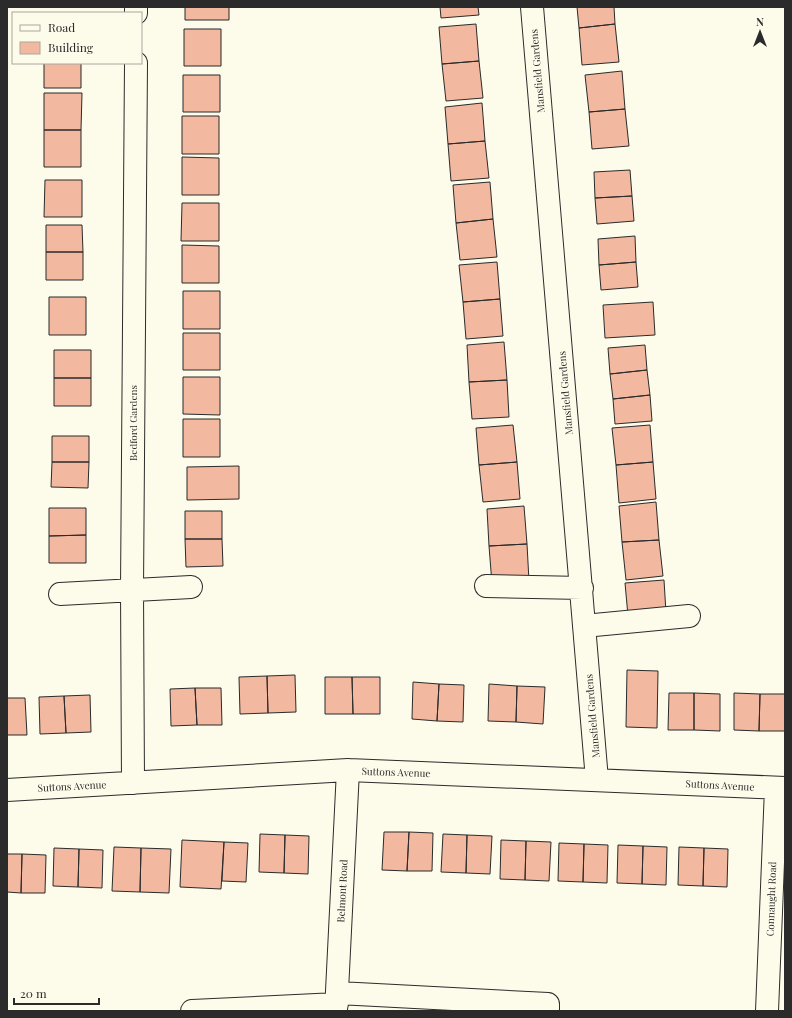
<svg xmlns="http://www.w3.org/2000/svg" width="792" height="1018" font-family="'Playfair Display',serif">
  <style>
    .building { fill: #f2b8a0; stroke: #2b2b2b }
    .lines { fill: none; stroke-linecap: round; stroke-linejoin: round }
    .minor-casing { stroke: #2b2b2b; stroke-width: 24 }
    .minor { stroke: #fdfbea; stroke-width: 22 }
    .labels { text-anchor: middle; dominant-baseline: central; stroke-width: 3; stroke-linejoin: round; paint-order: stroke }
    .street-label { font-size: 10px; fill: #2b2b2b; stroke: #fdfbea }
  </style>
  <rect width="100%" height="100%" fill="#fdfbea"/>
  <!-- building -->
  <path class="building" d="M 185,7 L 229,7 L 229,20 L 185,20 Z
    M 440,7 L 478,7 L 479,15 L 441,18 Z
    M 577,7 L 614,7 L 615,24 L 579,28 Z
    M 476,24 L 479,61 L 442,64 L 439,27 Z
    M 615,24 L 619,62 L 582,65 L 579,28 Z
    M 184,29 L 221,29 L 221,66 L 184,66 Z
    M 479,61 L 483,98 L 446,101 L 442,64 Z
    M 44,63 L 81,63 L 81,88 L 44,88 Z
    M 622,71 L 625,109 L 589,112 L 585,75 Z
    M 183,75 L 220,75 L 220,112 L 183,112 Z
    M 44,93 L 82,93 L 81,130 L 44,130 Z
    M 482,103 L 485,141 L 448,144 L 445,107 Z
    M 625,109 L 629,146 L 592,149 L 589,112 Z
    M 182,116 L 219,116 L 219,154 L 182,154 Z
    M 44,130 L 81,130 L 81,167 L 44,167 Z
    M 485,141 L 489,178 L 451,181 L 448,144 Z
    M 182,157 L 219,158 L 219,195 L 182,195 Z
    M 630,170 L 632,196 L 595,198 L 594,172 Z
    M 45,180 L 82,180 L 82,217 L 44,217 Z
    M 490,182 L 493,219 L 456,223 L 453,185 Z
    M 632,196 L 634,221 L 597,224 L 595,198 Z
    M 182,203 L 219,203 L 219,241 L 181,241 Z
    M 493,219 L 497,257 L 460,260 L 456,223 Z
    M 46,225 L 82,225 L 83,252 L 46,252 Z
    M 635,236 L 636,262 L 599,265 L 598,239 Z
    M 182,245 L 219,246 L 219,283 L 182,283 Z
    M 46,252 L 83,252 L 83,280 L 46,280 Z
    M 497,262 L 500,299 L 463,302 L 459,265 Z
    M 636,262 L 638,287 L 601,290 L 599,265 Z
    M 183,291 L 220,291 L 220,329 L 183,329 Z
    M 49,297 L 86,297 L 86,335 L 49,335 Z
    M 500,299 L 503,336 L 466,339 L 463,302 Z
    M 653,302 L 655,335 L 605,338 L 603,305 Z
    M 183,333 L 220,333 L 220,370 L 183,370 Z
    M 504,342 L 507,380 L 469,382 L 467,345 Z
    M 645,345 L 647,370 L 610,374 L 608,348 Z
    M 54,350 L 91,350 L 91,378 L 54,378 Z
    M 647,370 L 650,395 L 613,399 L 610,374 Z
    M 183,377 L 220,377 L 220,415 L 183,414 Z
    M 54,378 L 91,378 L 91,406 L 54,406 Z
    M 507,380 L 509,417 L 472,419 L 469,382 Z
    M 650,395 L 652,421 L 615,424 L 613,399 Z
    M 183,419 L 220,419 L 220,457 L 183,457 Z
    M 513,425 L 517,462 L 479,465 L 476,428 Z
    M 650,425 L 653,462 L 616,465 L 612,428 Z
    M 52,436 L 89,436 L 89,462 L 52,462 Z
    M 52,462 L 89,462 L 88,488 L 51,487 Z
    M 517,462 L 520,499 L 483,502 L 479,465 Z
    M 653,462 L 656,499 L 619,503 L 616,465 Z
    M 239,466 L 239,499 L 187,500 L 187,467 Z
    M 656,502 L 659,540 L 622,542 L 619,506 Z
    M 524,506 L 527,544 L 489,546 L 487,509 Z
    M 49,508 L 86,508 L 86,535 L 49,536 Z
    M 185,511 L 222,511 L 222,539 L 185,539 Z
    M 86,535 L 86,563 L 49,563 L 49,536 Z
    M 185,539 L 222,539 L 223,566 L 186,567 Z
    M 659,540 L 663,576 L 626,580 L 622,542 Z
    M 527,544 L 529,581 L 492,584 L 489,546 Z
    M 664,580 L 666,613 L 628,616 L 625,583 Z
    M 627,670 L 658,671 L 657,728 L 626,727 Z
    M 295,675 L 296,712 L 268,713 L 267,676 Z
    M 267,676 L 268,713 L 240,714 L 239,677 Z
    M 325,677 L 352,677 L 353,714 L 325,714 Z
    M 352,677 L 380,677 L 380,714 L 353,714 Z
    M 413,682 L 439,684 L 437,721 L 412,719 Z
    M 439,684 L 464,685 L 463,722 L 437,721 Z
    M 489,684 L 517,686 L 516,722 L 488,721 Z
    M 517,686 L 545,687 L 543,724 L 516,722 Z
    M 195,688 L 197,725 L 171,726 L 170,689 Z
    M 195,688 L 221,688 L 222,725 L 197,725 Z
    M 669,693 L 694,693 L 694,730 L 668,730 Z
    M 694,693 L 720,694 L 720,731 L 694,730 Z
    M 734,693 L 760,694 L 759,731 L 734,730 Z
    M 760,694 L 785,694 L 785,731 L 759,731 Z
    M 90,695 L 91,732 L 66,733 L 64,696 Z
    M 64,696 L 66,733 L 40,734 L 39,697 Z
    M 7,698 L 25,698 L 27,735 L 7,735 Z
    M 384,832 L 409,832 L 407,871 L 382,870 Z
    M 409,832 L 433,833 L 432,871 L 407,871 Z
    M 260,834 L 285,835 L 284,873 L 259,872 Z
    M 443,834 L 467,835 L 466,873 L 441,872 Z
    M 285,835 L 309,836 L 308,874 L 284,873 Z
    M 467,835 L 492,836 L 490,874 L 466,873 Z
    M 182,840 L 224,842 L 221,889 L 180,887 Z
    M 501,840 L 526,841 L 525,880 L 500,879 Z
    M 526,841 L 551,842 L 549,881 L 525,880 Z
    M 224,842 L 248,843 L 246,882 L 222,881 Z
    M 559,843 L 584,844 L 583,882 L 558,881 Z
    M 584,844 L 608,845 L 607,883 L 583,882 Z
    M 618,845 L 643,846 L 642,884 L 617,883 Z
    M 643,846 L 667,847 L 666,885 L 642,884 Z
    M 114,847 L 141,848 L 140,892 L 112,891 Z
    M 679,847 L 704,848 L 703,886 L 678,885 Z
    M 54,848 L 79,849 L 78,887 L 53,886 Z
    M 141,848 L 171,849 L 169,893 L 140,892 Z
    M 704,848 L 728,849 L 727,887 L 703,886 Z
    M 79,849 L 103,850 L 102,888 L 78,887 Z
    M 7,854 L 22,854 L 21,893 L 7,892 Z
    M 22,854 L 46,855 L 45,893 L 21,893 Z"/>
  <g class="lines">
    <!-- minor casing -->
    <g class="minor-casing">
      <path id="minor" d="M 532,7 L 597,780
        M 136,13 L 136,7
        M 486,586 L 582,588
        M 60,594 L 191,587
        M 584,626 L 689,616
        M 133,783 L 132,589 L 136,63
        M 7,790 L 348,770 L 785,788
        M 338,993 L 548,1004 L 548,1011
        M 192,1011 L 337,1004
        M 336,1011 L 348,770
        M 767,1011 L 776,788"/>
    </g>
    <!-- minor -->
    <use href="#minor" class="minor"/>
  </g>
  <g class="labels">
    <!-- street labels -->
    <g class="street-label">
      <text transform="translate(537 71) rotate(-95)">Mansfield Gardens</text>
      <text transform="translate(565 393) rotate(-95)">Mansfield Gardens</text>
      <text transform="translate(133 423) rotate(-90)">Bedford Gardens</text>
      <text transform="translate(592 716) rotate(-95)">Mansfield Gardens</text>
      <text transform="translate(396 772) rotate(2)">Suttons Avenue</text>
      <text transform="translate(720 785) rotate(3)">Suttons Avenue</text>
      <text transform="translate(72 786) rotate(-3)">Suttons Avenue</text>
      <text transform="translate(342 891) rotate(-87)">Belmont Road</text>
      <text transform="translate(771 899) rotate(-88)">Connaught Road</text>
    </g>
  </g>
  <!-- border -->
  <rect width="792" height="1018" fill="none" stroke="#2b2b2b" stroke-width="16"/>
  <!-- legend -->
  <rect x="12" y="12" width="130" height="52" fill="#fdfbea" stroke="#a9a89e"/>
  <rect x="20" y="25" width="20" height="6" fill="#fdfbea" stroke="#a9a89e"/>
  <text x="48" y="32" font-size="12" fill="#2b2b2b">Road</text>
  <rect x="20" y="42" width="20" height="12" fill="#f2b8a0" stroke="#a9a89e"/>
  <text x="48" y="52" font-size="12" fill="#2b2b2b">Building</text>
  <!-- north arrow -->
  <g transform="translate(760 32)" stroke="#fdfbea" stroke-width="3" paint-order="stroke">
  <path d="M0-3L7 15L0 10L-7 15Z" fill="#2b2b2b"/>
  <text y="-6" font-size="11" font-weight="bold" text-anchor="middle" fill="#2b2b2b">N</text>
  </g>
  <!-- scale -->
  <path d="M14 998v6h85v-6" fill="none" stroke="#2b2b2b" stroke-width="2"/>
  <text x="20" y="998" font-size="12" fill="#2b2b2b" stroke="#fdfbea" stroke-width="3" paint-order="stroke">20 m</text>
</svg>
